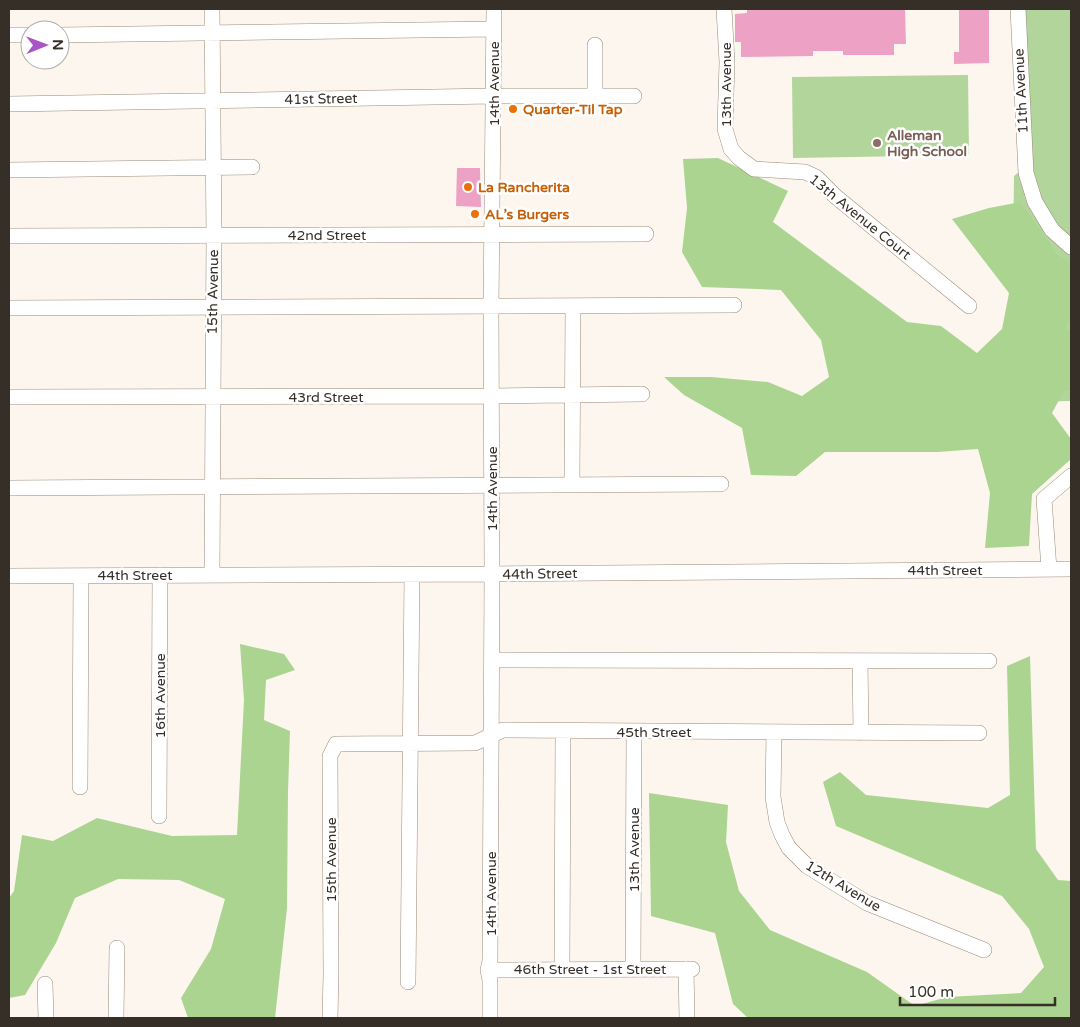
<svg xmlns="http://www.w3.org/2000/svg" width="1080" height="1027" font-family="'Varela Round',sans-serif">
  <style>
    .green { fill: #b1d59b }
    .forest { fill: #abd491 }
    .building { fill: #eda1c5 }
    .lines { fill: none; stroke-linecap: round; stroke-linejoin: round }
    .minor-casing { stroke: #9a8a78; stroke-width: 16 }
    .minor { stroke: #fff; stroke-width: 15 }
    .food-dot { fill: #e8710a; stroke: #fff; stroke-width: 2 }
    .education-dot { fill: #8d6e63; stroke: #fff; stroke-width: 2 }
    .labels { text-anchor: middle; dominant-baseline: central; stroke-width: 5; stroke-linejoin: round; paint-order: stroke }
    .street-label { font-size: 14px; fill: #362f28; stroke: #fff }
    .food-label { font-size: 14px; font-weight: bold; fill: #c56008; stroke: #fff; text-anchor: start }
    .education-label { font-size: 14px; font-weight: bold; fill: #785e54; stroke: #fff; text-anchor: start }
  </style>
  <rect width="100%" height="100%" fill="#fdf6ee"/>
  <!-- green -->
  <path class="green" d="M 1024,9 L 1071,9 L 1071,401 L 1011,402 L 1014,176 L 1031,162 Z
    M 968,75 L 969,155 L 793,158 L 792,77 Z"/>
  <!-- forest -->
  <path class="forest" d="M 718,158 L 788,191 L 773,222 L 907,322 L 941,326 L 977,353 L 1002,329 L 1009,293 L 952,219 L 989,208 L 1020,202 L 1058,255 L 1071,263 L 1071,314 L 1065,329 L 1071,331 L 1071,390 L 1064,391 L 1052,413 L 1071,439 L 1071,459 L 1032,494 L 1029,546 L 985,548 L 990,493 L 978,449 L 938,452 L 825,452 L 796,476 L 751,475 L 742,428 L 684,395 L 664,377 L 711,377 L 768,382 L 802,396 L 829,377 L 821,340 L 781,290 L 702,287 L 682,252 L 687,208 L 683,159 Z
    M 240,644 L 284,654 L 295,670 L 266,680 L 264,720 L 290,731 L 288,792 L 287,908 L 275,1018 L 188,1018 L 181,998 L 211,949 L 225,899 L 179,880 L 118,879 L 75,898 L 56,943 L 25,995 L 9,998 L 9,898 L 14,891 L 22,835 L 53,841 L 97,818 L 172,836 L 237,835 L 244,700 Z
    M 1030,656 L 1036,849 L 1058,880 L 1071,881 L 1071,1018 L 748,1018 L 733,1004 L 715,933 L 651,916 L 649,793 L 728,805 L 726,842 L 739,891 L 770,930 L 867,972 L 915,1006 L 947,997 L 1021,993 L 1044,967 L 1029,929 L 1002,896 L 836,826 L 823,782 L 840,772 L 866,795 L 988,808 L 1010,795 L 1007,666 Z"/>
  <!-- building -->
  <path class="building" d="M 747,9 L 905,9 L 906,44 L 894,44 L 894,55 L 843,55 L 843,51 L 813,51 L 813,56 L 741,57 L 741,42 L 735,42 L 735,14 L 747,13 Z
    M 959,9 L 989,9 L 989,63 L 954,64 L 954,52 L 959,52 Z
    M 457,168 L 480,168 L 481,207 L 456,206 Z"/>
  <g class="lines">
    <!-- minor casing -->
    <g class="minor-casing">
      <path id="minor" d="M 724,9 L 727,62 L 725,129 L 731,149 L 739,158 L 754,169 L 805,172 L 816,177 L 835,196 L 969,306
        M 1018,9 L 1026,173 L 1035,202 L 1052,230 L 1071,247
        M 9,35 L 30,35
        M 60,35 L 494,29
        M 595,45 L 595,96
        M 9,104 L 494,96 L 634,96
        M 9,170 L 252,167
        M 9,236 L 646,234
        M 9,308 L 734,305
        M 9,397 L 492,396 L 642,394
        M 572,484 L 573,307
        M 9,488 L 721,484
        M 1049,569 L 1044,499 L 1071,476
        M 212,575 L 214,236 L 212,9
        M 9,576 L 492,574 L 1071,569
        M 492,660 L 989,661
        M 860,661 L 861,733
        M 774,732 L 773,797 L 777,822 L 782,835 L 789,848 L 807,866 L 867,903 L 984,950
        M 80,787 L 81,576
        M 159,816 L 160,575
        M 562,969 L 563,731
        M 633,969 L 634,732
        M 686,969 L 687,1018
        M 488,970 L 692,969
        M 408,982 L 412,575
        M 45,984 L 46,1018
        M 116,1018 L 117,948
        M 330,1018 L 331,975 L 330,756 L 336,744 L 475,743 L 503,730 L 979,733
        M 490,1018 L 490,980 L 488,970 L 490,961 L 492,574 L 491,307 L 494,9"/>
    </g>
    <!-- minor -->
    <use href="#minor" class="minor"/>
  </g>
  <!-- markers -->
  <g class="food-dot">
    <circle cx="513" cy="109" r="5"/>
    <circle cx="468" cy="187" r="5"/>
    <circle cx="475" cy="214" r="5"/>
  </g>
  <circle class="education-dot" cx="877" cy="143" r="5"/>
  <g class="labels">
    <!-- street labels -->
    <g class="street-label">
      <text transform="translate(494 84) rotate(-90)">14th Avenue</text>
      <text transform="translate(726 85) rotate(-90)">13th Avenue</text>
      <text transform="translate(1021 91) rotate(-93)">11th Avenue</text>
      <text transform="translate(321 99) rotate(-1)">41st Street</text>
      <text transform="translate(860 217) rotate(39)">13th Avenue Court</text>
      <text x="327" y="235">42nd Street</text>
      <text transform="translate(213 292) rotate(-89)">15th Avenue</text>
      <text x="326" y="397">43rd Street</text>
      <text transform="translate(492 489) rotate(-90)">14th Avenue</text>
      <text x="945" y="570">44th Street</text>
      <text transform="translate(540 574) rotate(-1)">44th Street</text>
      <text x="135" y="575">44th Street</text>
      <text transform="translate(160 696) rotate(-90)">16th Avenue</text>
      <text x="654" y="732">45th Street</text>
      <text transform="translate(634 850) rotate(-90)">13th Avenue</text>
      <text transform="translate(331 860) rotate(-90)">15th Avenue</text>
      <text transform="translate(843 886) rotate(31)">12th Avenue</text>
      <text transform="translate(491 894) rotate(-90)">14th Avenue</text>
      <text x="590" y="969">46th Street - 1st Street</text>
    </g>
    <!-- food labels -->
    <g class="food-label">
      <text x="523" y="109">Quarter-Til Tap</text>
      <text x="478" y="187">La Rancherita</text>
      <text x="485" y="214">AL’s Burgers</text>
    </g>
    <!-- education labels -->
    <g class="education-label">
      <text x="887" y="135">Alleman<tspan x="887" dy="16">High School</tspan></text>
    </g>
  </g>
  <!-- border -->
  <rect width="1080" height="1027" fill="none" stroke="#362f28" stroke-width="20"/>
  <!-- north arrow -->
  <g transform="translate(45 45) rotate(89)"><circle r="24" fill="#ffffff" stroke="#afaca9"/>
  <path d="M0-4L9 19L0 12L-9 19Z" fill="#a956c5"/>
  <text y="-8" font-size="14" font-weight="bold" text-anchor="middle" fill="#362f28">N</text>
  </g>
  <!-- scale -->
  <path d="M900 997v8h155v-8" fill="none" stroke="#362f28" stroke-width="2.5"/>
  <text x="908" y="997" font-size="15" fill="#362f28" stroke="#ffffff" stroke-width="4" paint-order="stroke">100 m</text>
</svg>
